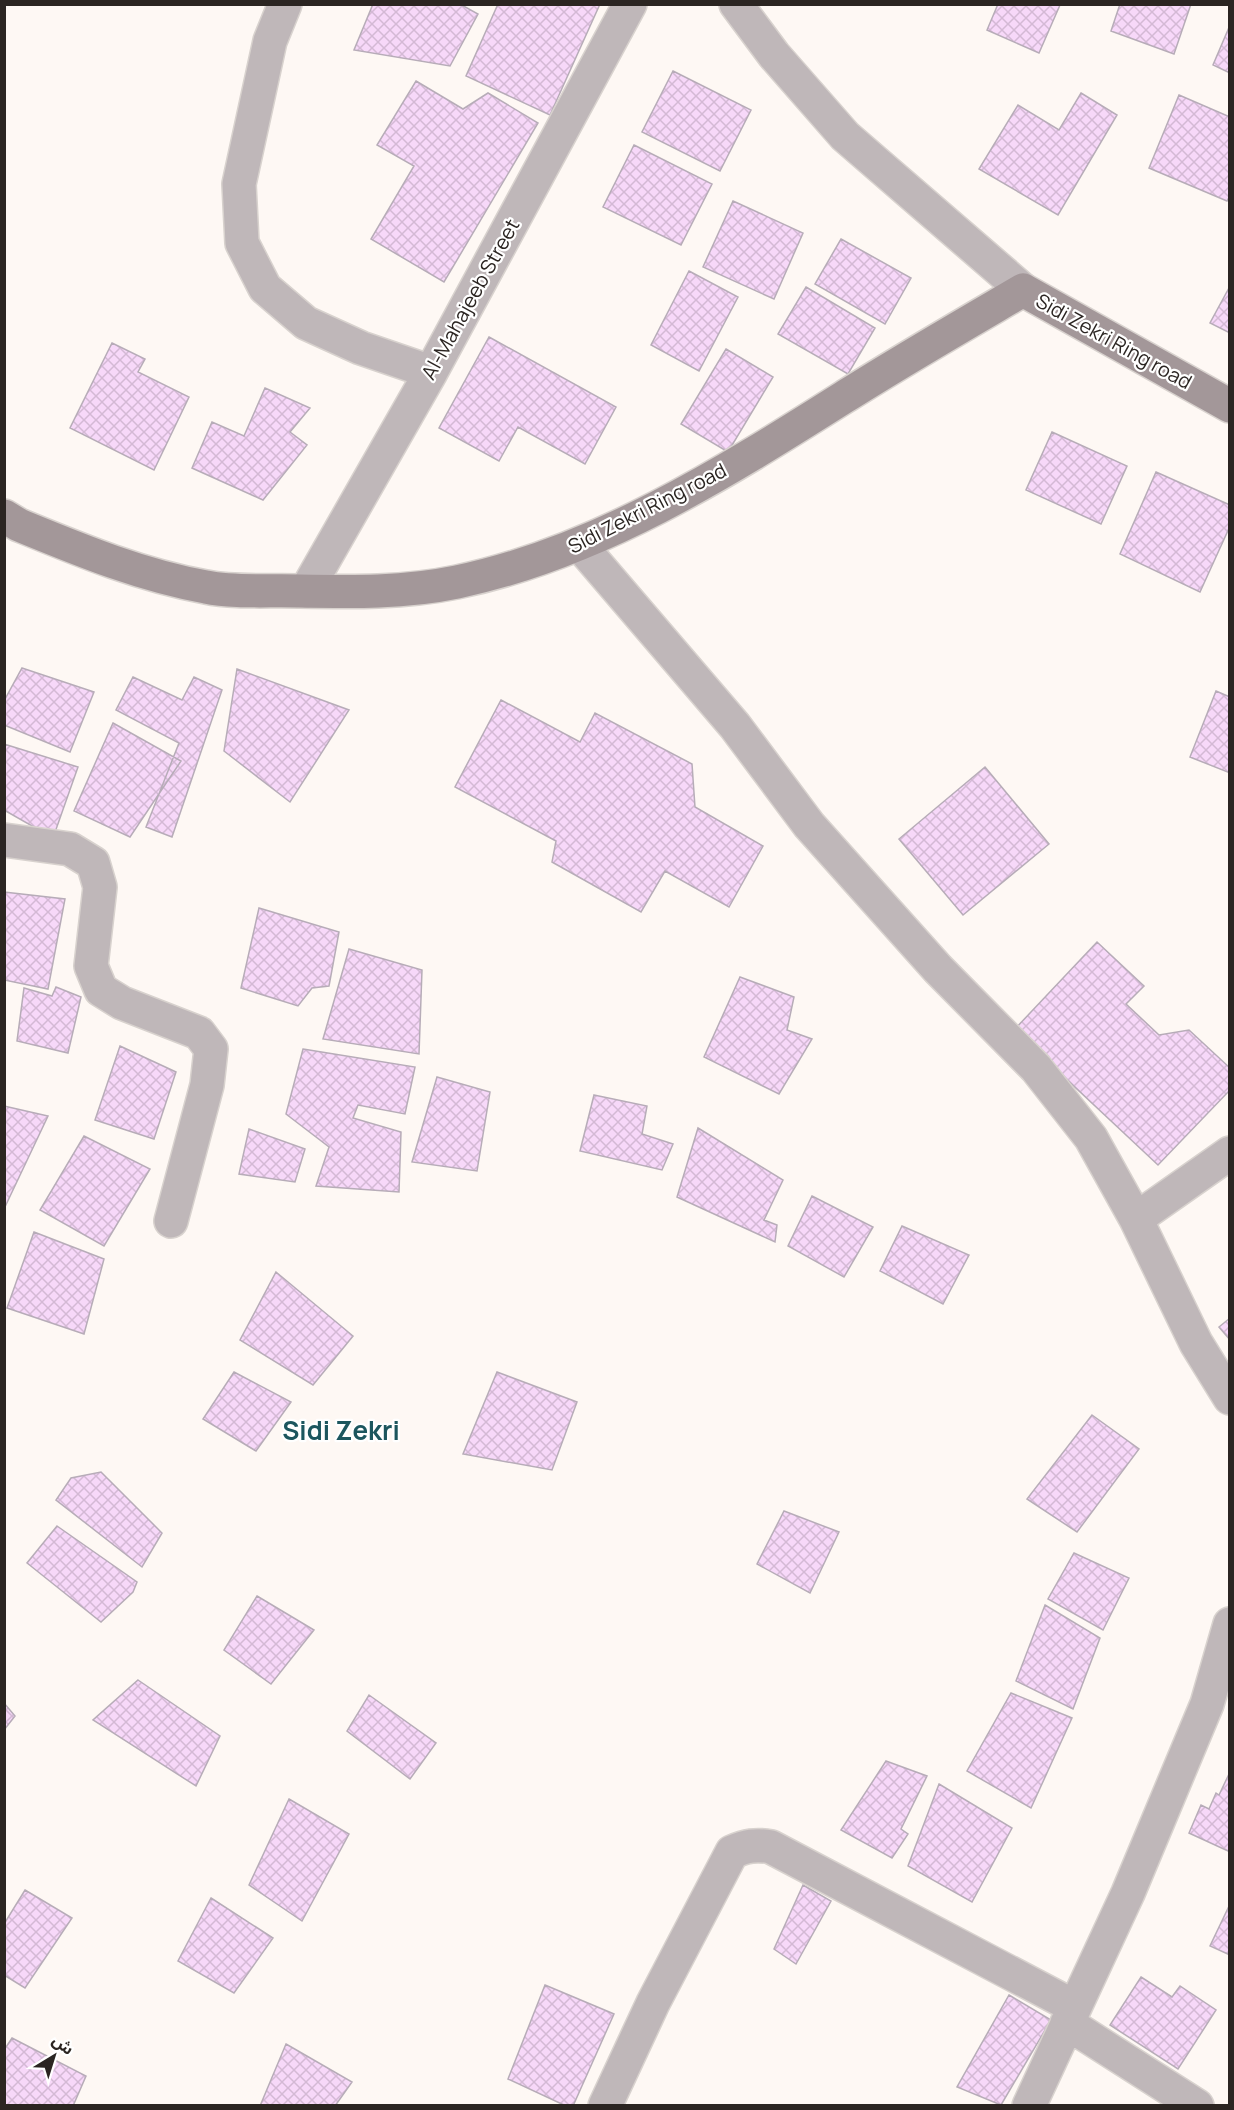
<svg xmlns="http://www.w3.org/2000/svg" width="1234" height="2110" font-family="Manrope,'Noto Sans Arabic',sans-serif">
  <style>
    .building { fill: url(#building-cross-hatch); stroke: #b7acb8; stroke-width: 1.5 }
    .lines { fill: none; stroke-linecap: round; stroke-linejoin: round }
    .street-casing { stroke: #d8d2ce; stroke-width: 36 }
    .secondary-casing { stroke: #d8d2ce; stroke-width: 36 }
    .street { stroke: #bfb7b9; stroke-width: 33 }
    .secondary { stroke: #a39799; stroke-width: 33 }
    .labels { text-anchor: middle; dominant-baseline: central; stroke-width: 4.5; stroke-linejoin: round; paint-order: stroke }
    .street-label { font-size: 20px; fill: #2b2522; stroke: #fff }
    .district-label { font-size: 26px; font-weight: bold; fill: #1c565e; stroke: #fff }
  </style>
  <defs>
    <pattern id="building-cross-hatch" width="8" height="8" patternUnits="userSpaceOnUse" patternTransform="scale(1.5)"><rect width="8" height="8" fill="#f7d8f9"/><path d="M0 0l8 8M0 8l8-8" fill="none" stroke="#d4b9d5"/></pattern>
  </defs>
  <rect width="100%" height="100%" fill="#fef8f4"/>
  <!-- building -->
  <path class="building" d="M 373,4 L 460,4 L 478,14 L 450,66 L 354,50 Z
    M 498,4 L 600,4 L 550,115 L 466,76 Z
    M 998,4 L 1060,5 L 1039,53 L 987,30 Z
    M 1120,4 L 1191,4 L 1174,54 L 1111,31 Z
    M 1230,25 L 1230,73 L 1213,65 Z
    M 673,71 L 751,110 L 720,171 L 642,132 Z
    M 416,81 L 463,109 L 488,93 L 538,123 L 444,282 L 371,239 L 414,166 L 377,145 Z
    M 1081,93 L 1117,115 L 1058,215 L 979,169 L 1018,105 L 1059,130 Z
    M 1179,95 L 1230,117 L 1230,196 L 1227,201 L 1149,168 Z
    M 634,145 L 712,184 L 681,245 L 603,207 Z
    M 733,201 L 803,233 L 774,299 L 703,267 Z
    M 841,239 L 911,278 L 885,324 L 815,284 Z
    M 689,271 L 738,297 L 699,371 L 651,345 Z
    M 1230,286 L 1230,333 L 1210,323 Z
    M 806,287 L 875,328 L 848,374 L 778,334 Z
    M 489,337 L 616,407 L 585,464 L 518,427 L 499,461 L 439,428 Z
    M 112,343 L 145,359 L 138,372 L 189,397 L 154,470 L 70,428 Z
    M 726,349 L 773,377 L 728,452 L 681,424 Z
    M 265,388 L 310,408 L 290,432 L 307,445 L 263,500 L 192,468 L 212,422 L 244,436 Z
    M 1052,432 L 1127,466 L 1101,524 L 1026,490 Z
    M 1156,472 L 1230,505 L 1230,526 L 1200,592 L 1120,554 Z
    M 22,668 L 94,692 L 70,752 L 4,725 L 4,701 Z
    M 237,669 L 349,710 L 290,802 L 224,751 Z
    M 133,677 L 182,700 L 194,677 L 222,690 L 172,837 L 146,827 L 179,743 L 116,710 Z
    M 1216,691 L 1230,697 L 1230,773 L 1190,757 Z
    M 501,700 L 580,742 L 595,713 L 692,764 L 695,807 L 763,846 L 729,907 L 665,871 L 641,912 L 552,862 L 556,841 L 455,787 Z
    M 113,723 L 181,761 L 130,837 L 74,811 Z
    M 4,744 L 78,767 L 53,838 L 4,810 Z
    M 985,767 L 1049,844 L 963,915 L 899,839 Z
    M 4,892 L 65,899 L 48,989 L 4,980 Z
    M 259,908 L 339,932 L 329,986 L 312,988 L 298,1006 L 241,988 Z
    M 1097,942 L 1144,986 L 1126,1004 L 1159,1035 L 1189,1030 L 1230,1068 L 1230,1090 L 1158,1165 L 1014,1030 Z
    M 349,949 L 422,970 L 419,1054 L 323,1039 Z
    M 740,977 L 794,997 L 787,1030 L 812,1039 L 779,1094 L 704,1057 Z
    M 56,987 L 81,997 L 68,1053 L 17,1041 L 24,988 L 52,996 Z
    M 120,1046 L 176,1072 L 154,1139 L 95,1120 Z
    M 303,1049 L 415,1067 L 405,1114 L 358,1105 L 353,1118 L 401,1132 L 399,1192 L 316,1186 L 329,1147 L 286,1114 Z
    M 437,1077 L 490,1092 L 477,1171 L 412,1162 Z
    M 594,1095 L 647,1106 L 642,1134 L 673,1144 L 662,1170 L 580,1151 Z
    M 4,1106 L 48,1116 L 4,1209 Z
    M 698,1128 L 783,1180 L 764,1220 L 777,1225 L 775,1242 L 677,1197 Z
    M 249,1129 L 305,1149 L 295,1182 L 239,1174 Z
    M 84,1136 L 150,1169 L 104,1246 L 40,1210 Z
    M 812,1196 L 873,1227 L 844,1277 L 788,1246 Z
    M 902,1226 L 969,1255 L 943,1304 L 880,1271 Z
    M 34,1232 L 104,1259 L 84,1334 L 7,1308 Z
    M 276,1272 L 353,1336 L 313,1385 L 240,1340 Z
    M 1230,1318 L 1230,1340 L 1219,1327 Z
    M 234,1372 L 291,1402 L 256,1451 L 203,1419 Z
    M 497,1372 L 577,1402 L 552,1470 L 463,1454 Z
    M 1092,1415 L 1139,1449 L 1077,1532 L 1027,1499 Z
    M 101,1472 L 162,1533 L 142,1567 L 56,1500 L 71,1478 Z
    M 784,1511 L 839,1532 L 810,1593 L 757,1564 Z
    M 57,1526 L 137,1582 L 133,1592 L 101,1622 L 27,1563 Z
    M 1074,1553 L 1129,1578 L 1103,1630 L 1048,1599 Z
    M 257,1596 L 314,1630 L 271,1684 L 224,1650 Z
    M 1045,1605 L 1100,1638 L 1073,1709 L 1016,1681 Z
    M 138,1680 L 220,1736 L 196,1786 L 93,1720 Z
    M 1011,1693 L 1072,1718 L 1031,1808 L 967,1771 Z
    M 369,1695 L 436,1743 L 410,1779 L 347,1731 Z
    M 4,1703 L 15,1716 L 4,1730 Z
    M 886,1761 L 927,1776 L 901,1829 L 908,1834 L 892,1858 L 841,1830 Z
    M 1229,1774 L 1230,1846 L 1228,1851 L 1189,1833 L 1201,1805 L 1209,1809 L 1216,1793 L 1219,1795 Z
    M 939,1784 L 1012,1828 L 972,1902 L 908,1866 Z
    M 289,1799 L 349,1834 L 302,1921 L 249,1885 Z
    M 803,1885 L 831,1901 L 796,1964 L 774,1949 Z
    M 25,1890 L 72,1918 L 25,1988 L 4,1975 L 4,1924 Z
    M 211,1898 L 273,1938 L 234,1993 L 178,1961 Z
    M 1230,1904 L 1230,1955 L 1210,1946 Z
    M 1141,1977 L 1172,1997 L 1180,1986 L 1216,2010 L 1178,2069 L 1110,2025 Z
    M 545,1985 L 614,2014 L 573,2106 L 566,2106 L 508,2079 Z
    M 1009,1995 L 1051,2020 L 1001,2105 L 957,2087 Z
    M 12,2038 L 86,2076 L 73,2106 L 4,2106 L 4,2050 Z
    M 286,2044 L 352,2082 L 335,2106 L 260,2106 Z"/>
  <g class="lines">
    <!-- street casing -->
    <g class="street-casing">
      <path id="street" d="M 285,4 L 270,41 L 239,184 L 242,243 L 265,288 L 306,323 L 361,348 L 431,372
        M 736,4 L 774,55 L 845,136 L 1023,290
        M 580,545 L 735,726 L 809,825 L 938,969 L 1036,1068 L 1091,1138 L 1136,1219 L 1196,1343 L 1230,1398
        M 306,591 L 431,372 L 630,4
        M 4,840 L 70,849 L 93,863 L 100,887 L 91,966 L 101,990 L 122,1003 L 199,1033 L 211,1049 L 207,1085 L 171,1221
        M 1136,1219 L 1230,1153
        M 1067,2023 L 1197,2106
        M 605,2106 L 653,2003 L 732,1852 C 746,1846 756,1844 771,1847 L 1075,2007
        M 1029,2106 L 1128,1893 L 1207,1704 L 1230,1624"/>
    </g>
    <!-- secondary casing -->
    <g class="secondary-casing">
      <path id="secondary" d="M 4,516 L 19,525 C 80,550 140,575 206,587 C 235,593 269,590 299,591 C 352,592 404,593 457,582 C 600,552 727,471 849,394 C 906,358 965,324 1023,290 L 1230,406"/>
    </g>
    <!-- street -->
    <use href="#street" class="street"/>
    <!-- secondary -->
    <use href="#secondary" class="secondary"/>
  </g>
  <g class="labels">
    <!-- street labels -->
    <g class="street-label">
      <text transform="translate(470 299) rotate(-61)">Al-Mahajeeb Street</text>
      <text transform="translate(1114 341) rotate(29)">Sidi Zekri Ring road</text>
      <text transform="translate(647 508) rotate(-27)">Sidi Zekri Ring road</text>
    </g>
    <!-- district labels -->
    <g class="district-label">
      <text x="341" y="1430">Sidi Zekri</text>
    </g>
  </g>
  <!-- border -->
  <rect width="1234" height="2110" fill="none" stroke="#2b2522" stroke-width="12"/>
  <!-- north arrow -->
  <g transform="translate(54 2056) rotate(38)" stroke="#ffffff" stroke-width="4.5" paint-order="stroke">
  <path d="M0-4.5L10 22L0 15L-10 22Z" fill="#2b2522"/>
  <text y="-9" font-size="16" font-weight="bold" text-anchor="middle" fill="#2b2522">ش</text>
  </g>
</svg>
